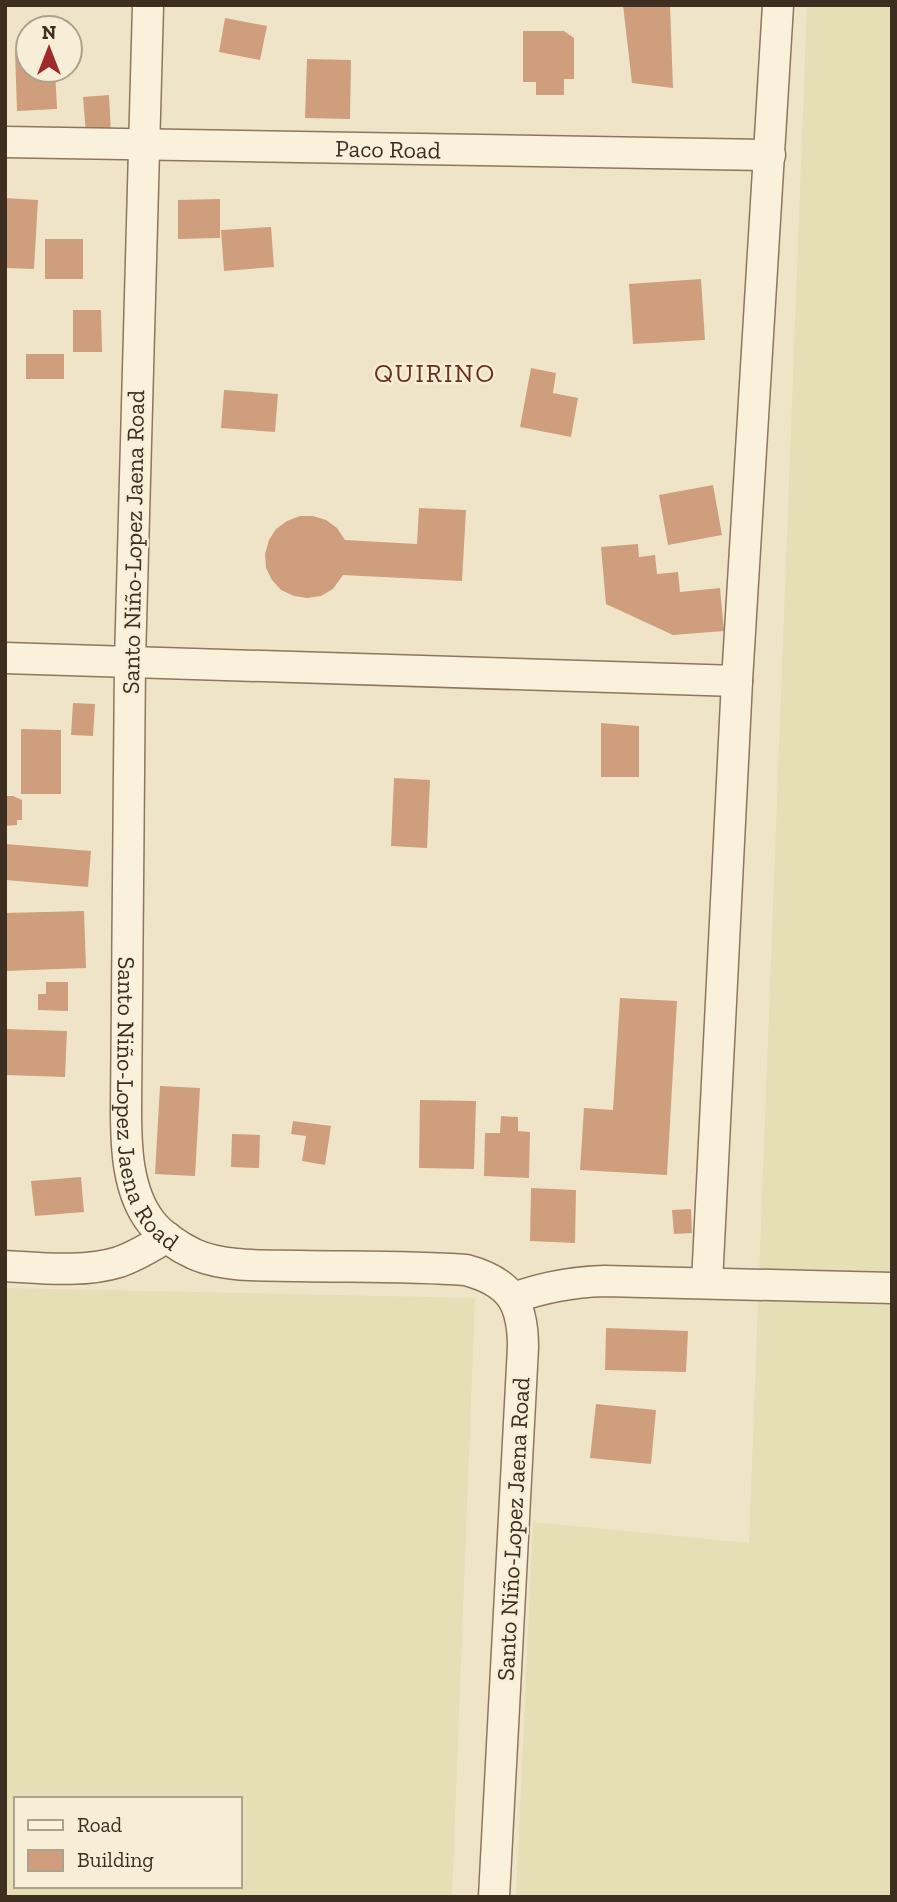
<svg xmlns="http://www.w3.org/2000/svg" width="897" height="1902" font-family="'Zilla Slab',serif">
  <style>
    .farmland { fill: #e6deb5; fill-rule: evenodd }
    .building { fill: #cf9f7d }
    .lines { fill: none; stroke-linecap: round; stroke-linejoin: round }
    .minor-casing { stroke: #8d765c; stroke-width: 33 }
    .minor { stroke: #faf1dc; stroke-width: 30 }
    .labels { text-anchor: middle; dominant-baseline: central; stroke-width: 5; stroke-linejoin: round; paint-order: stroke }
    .street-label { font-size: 24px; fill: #3d2e20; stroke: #f7eed8 }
    .neighbourhood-label { font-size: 26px; letter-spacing: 2px; fill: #6b2e1e; stroke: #f7eed8 }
  </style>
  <rect width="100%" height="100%" fill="#f0e4c8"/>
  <!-- farmland -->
  <path class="farmland" d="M 807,5 L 892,5 L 892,1897 L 516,1897 L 533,1522 L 749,1543 Z
    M 5,1288 L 475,1298 L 452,1897 L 5,1897 ZM 16,1799 L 240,1799 L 240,1886 L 16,1886 Z"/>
  <!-- building -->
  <path class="building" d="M 623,5 L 670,5 L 673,88 L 632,83 Z
    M 225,18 L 267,26 L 260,60 L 219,52 Z
    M 523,31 L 564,31 L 574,38 L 574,79 L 564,79 L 564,95 L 536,95 L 536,82 L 523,82 Z
    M 28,51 L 28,70 L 55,70 L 57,109 L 17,111 L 15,52 Z
    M 307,59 L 351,60 L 350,119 L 305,118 Z
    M 109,95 L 111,133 L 86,134 L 83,97 Z
    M 5,198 L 38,200 L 34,269 L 5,268 Z
    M 220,199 L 220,238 L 178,239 L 178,200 Z
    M 271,227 L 274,267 L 224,271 L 221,230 Z
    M 45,239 L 83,239 L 83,279 L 45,279 Z
    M 701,279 L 705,340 L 633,344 L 629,284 Z
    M 73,310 L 101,310 L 102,352 L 73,352 Z
    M 26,354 L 64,354 L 64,379 L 26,379 Z
    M 531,368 L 556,373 L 553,393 L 578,398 L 571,437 L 520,427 Z
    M 224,390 L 278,394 L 275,432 L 221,428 Z
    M 713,485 L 722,535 L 668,545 L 659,495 Z
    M 419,508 L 466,510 L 462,581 L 343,575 L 333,589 L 321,596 L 307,598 L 294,596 L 281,590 L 272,580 L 266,568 L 265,554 L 269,540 L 276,529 L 287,521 L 300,516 L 313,516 L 326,520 L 337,528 L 345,540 L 417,544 Z
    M 638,544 L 639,557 L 655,555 L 657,574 L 678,572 L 680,592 L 720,588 L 724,631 L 673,635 L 606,604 L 601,547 Z
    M 73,703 L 95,704 L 93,736 L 71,735 Z
    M 601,723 L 639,726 L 639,777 L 601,777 Z
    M 21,729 L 61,730 L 61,794 L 21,794 Z
    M 394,778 L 430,780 L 427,848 L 391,846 Z
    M 5,796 L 13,796 L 22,800 L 22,820 L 17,820 L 17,825 L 5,826 Z
    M 5,844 L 91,851 L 88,887 L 5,880 Z
    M 84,911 L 86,968 L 5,971 L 5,913 Z
    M 46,982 L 68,982 L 68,1011 L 38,1010 L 38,994 L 46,994 Z
    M 620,998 L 677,1001 L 667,1175 L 580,1170 L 584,1108 L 613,1110 Z
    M 5,1029 L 67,1031 L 65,1077 L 5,1075 Z
    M 160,1086 L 200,1088 L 195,1176 L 155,1174 Z
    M 420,1100 L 476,1101 L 474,1169 L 419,1168 Z
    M 501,1116 L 518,1117 L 518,1131 L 530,1132 L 529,1178 L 484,1176 L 485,1133 L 500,1133 Z
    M 293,1121 L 331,1126 L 325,1165 L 302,1161 L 306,1136 L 291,1134 Z
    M 232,1134 L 260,1135 L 259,1168 L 231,1167 Z
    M 81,1177 L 84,1212 L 35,1216 L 31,1181 Z
    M 531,1188 L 576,1190 L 575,1243 L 530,1241 Z
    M 691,1209 L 692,1233 L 674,1234 L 672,1210 Z
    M 606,1328 L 688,1331 L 686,1372 L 605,1370 Z
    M 596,1404 L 656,1410 L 651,1464 L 590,1458 Z"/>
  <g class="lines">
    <!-- minor casing -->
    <g class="minor-casing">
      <g id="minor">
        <path id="s1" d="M 148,5 L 130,661 L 126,1109 C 126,1146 127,1191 151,1222 C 161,1235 179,1247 194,1254 C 226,1268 266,1265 300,1266 C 355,1267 411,1266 466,1270 C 510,1282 523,1302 523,1347 L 494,1897"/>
        <path id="s2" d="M 5,142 L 770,155"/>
        <path d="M 5,658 L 737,681"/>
        <path d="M 5,1266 C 41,1268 84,1273 119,1262 C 136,1256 151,1247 167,1237"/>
        <path d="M 707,1283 L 737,681 L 778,5"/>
        <path d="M 514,1298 C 544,1287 572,1282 604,1281 L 892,1288"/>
      </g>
    </g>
    <!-- minor -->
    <use href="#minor" class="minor"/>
  </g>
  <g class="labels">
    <!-- street labels -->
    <g class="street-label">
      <text stroke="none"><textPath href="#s2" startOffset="383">Paco Road</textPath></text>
      <text transform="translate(133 542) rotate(-89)">Santo Niño-Lopez Jaena Road</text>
      <text stroke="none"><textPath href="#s1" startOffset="1104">Santo Niño-Lopez Jaena Road</textPath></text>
      <text transform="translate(513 1529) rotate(-87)">Santo Niño-Lopez Jaena Road</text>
    </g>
    <!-- neighbourhood labels -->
    <g class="neighbourhood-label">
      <text x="435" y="373">QUIRINO</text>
    </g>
  </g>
  <!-- border -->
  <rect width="897" height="1902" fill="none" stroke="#3d2e20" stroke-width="14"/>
  <!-- legend -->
  <rect x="14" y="1797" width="228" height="91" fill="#f7eed8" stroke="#ada18e" stroke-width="2"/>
  <rect x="28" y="1820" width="35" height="10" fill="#faf1dc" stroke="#ada18e" stroke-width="2"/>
  <text x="77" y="1832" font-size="21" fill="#3d2e20">Road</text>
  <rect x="28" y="1850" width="35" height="21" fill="#cf9f7d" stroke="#ada18e" stroke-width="2"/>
  <text x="77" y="1867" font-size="21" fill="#3d2e20">Building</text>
  <!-- north arrow -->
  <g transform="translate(49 49)"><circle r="33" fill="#f7eed8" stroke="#ada18e" stroke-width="2"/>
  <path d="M0-5L12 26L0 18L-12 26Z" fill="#9e2a2b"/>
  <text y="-10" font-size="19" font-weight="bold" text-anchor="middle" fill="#3d2e20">N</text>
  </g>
</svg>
